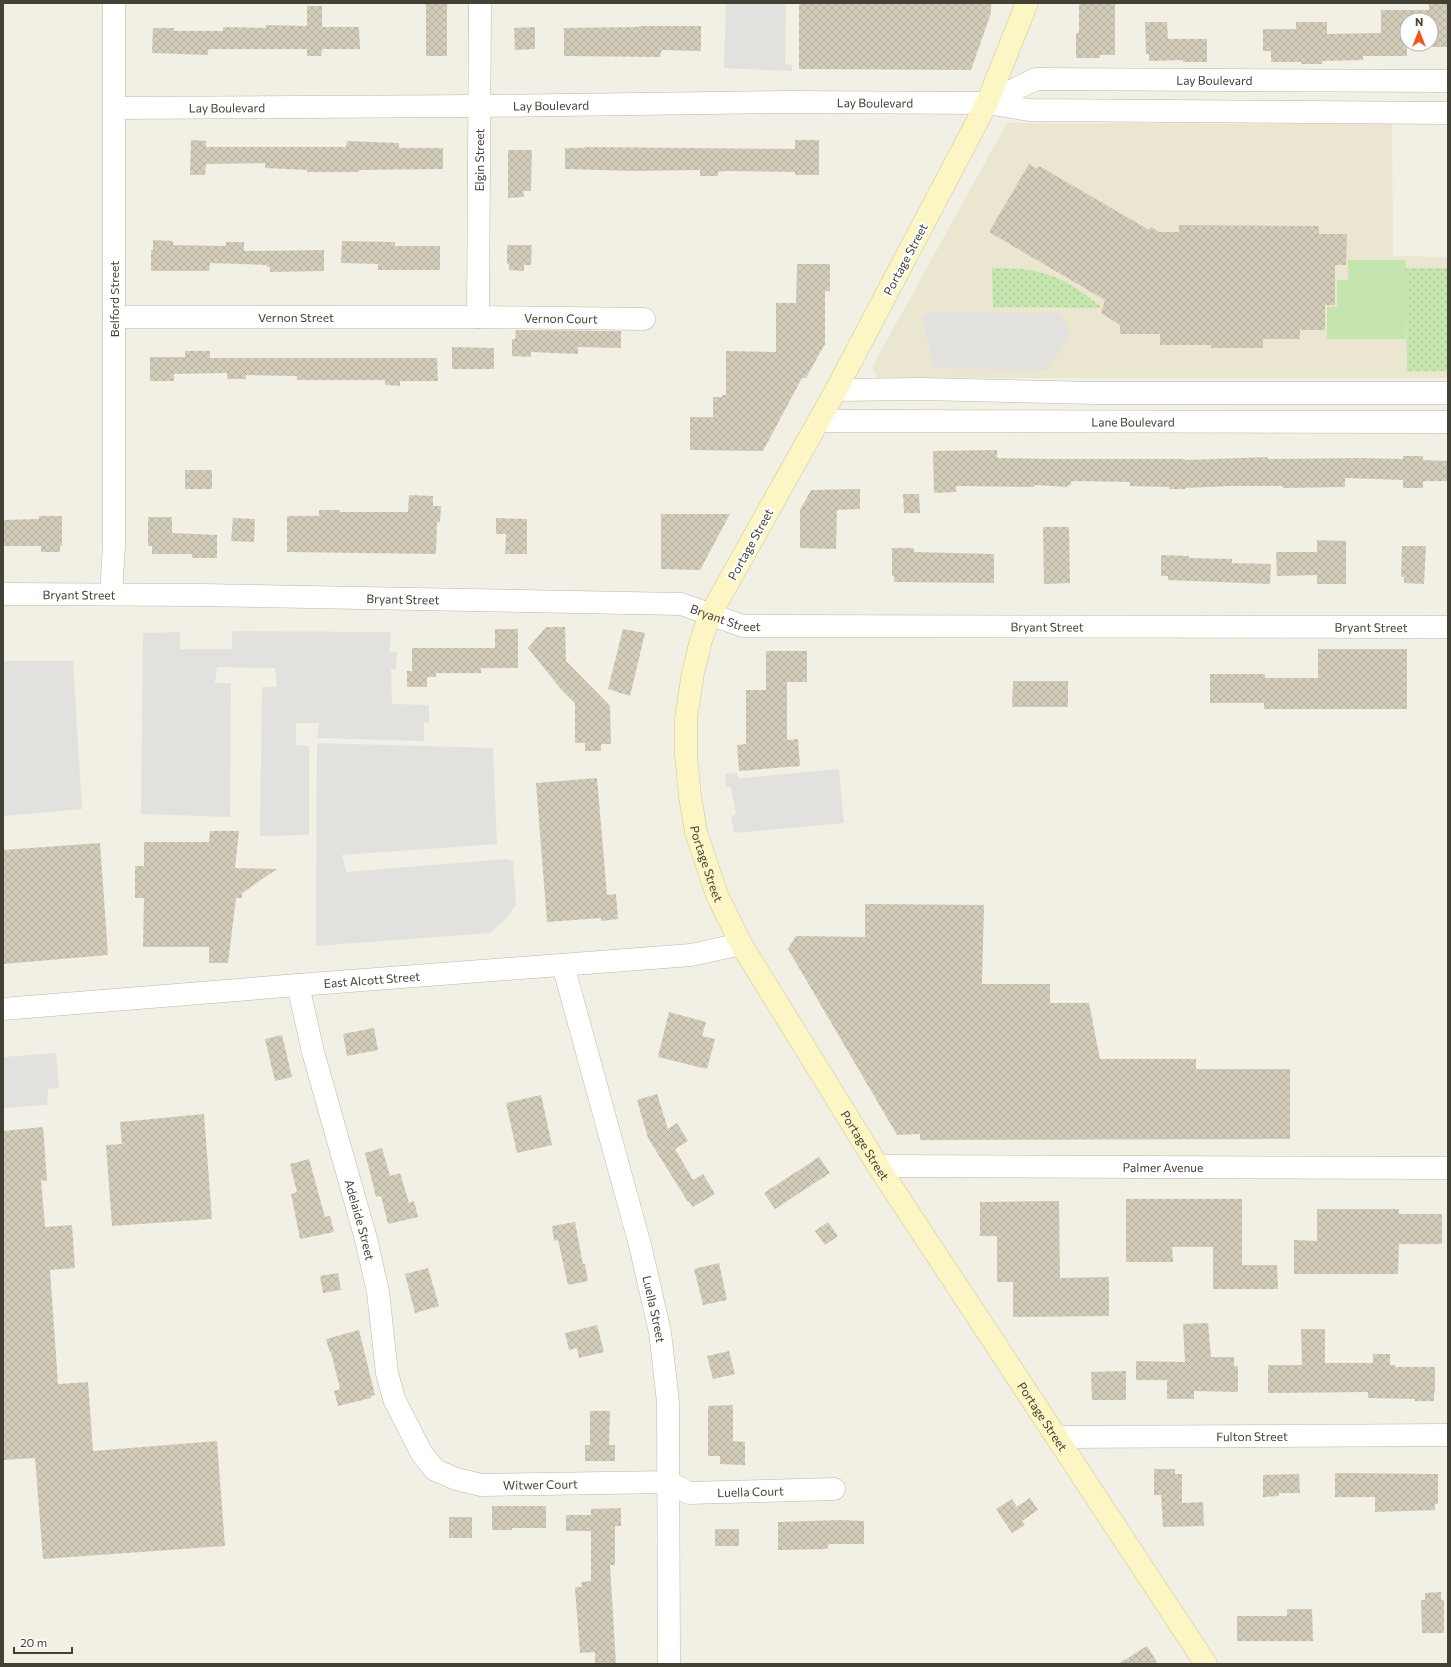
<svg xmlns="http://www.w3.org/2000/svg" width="1451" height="1667" font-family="Commissioner,sans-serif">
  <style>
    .education { fill: #eae6cf }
    .green { fill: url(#green-dots) }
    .pitch { fill: #c5e5ae }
    .parking { fill: #e2e1dd }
    .building { fill: url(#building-cross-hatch); fill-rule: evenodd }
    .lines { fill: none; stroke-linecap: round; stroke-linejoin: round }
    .minor-casing { stroke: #bcb8a8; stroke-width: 23 }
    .secondary-casing { stroke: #d0c896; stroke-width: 23 }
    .minor { stroke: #fff; stroke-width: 22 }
    .secondary { stroke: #fcf6c4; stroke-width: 22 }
    .labels { text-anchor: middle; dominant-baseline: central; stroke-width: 4; stroke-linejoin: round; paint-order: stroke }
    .street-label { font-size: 12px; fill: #434035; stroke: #fff }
  </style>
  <defs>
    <pattern id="green-dots" width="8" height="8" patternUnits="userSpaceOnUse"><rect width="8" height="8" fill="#c5e5ae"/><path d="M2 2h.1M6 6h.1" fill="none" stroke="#aac696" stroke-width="1.8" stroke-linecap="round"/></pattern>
    <pattern id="building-cross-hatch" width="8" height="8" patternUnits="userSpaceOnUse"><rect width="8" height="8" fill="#d3ccba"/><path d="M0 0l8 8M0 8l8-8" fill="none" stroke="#b6b0a0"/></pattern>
  </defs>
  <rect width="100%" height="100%" fill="#f2efe5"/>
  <!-- education -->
  <path class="education" d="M 1007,123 L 1392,124 L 1393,256 L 1448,257 L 1448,378 L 878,378 L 872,367 Z"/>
  <!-- green -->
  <path class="green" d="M 992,268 C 1040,267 1066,277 1102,308 L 993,307 Z
    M 1406,268 L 1448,268 L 1448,371 L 1407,371 Z"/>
  <!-- pitch -->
  <path class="pitch" d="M 1348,260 L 1406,260 L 1406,339 L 1327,339 L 1327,307 L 1337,307 L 1337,280 L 1348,280 Z"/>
  <!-- parking -->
  <path class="parking" d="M 726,3 L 786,3 L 785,64 L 792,65 L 792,71 L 724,68 Z
    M 926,313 L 1059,313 L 1070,332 L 1048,370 L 934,368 L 922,318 Z
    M 232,631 L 391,632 L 389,651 L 397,653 L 396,669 L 391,669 L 392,704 L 429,705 L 429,723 L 424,723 L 424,741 L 317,738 L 319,723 L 296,723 L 296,745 L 309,746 L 309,835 L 260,836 L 262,687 L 277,687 L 275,668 L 217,667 L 215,683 L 231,683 L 230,817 L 141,814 L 143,633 L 180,632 L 180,649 L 232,649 Z
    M 3,661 L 73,661 L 82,809 L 3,816 Z
    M 317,743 L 493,748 L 497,844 L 342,855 L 346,872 L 507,859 L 513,861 L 516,905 L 506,919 L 490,933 L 316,946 Z
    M 839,769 L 844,823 L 734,833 L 731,817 L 736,814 L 731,787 L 726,787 L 725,774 L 737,773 L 738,778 L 743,778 Z
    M 56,1053 L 59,1088 L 48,1089 L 47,1105 L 3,1108 L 3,1057 Z"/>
  <!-- building -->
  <path class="building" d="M 426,3 L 447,3 L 447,56 L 426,56 Z
    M 799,3 L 991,3 L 991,13 L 971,70 L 799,69 Z
    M 1079,3 L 1115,3 L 1115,55 L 1100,55 L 1100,58 L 1076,58 L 1076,33 L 1079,33 Z
    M 1429,3 L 1448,3 L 1448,47 L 1407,47 L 1407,56 L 1363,56 L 1363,60 L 1322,61 L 1322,64 L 1301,64 L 1301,62 L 1271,62 L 1271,51 L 1263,51 L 1263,29 L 1296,29 L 1296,22 L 1327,22 L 1327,34 L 1381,33 L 1381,10 L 1429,10 ZM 1407,20 L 1431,20 L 1431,44 L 1407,44 Z
    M 307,6 L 322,6 L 322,27 L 359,27 L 360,49 L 322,49 L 321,56 L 307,56 L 307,49 L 210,49 L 208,50 L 208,55 L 152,53 L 153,28 L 174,28 L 174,31 L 223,31 L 223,27 L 266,28 L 266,25 L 307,26 Z
    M 1145,22 L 1167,22 L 1168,39 L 1207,39 L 1207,62 L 1183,62 L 1183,60 L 1149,61 L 1149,54 L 1146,54 Z
    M 639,26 L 701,26 L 701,51 L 663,50 L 661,51 L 660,57 L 564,56 L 564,28 L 639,27 Z
    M 535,27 L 535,49 L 515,50 L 514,28 Z
    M 191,140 L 206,141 L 206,147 L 346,147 L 347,141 L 399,143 L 399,148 L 443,148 L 443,169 L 359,170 L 359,172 L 307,172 L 307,170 L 265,168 L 265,163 L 206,164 L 205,175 L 190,175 Z
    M 795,140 L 819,140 L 819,175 L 795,175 L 795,172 L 726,171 L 718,172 L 718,176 L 700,176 L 700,170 L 635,171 L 565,169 L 565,148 L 584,148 L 584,147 L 795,149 Z
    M 508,150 L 532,150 L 531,191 L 523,191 L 524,197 L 508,198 Z
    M 1029,164 L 1037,169 L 1039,166 L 1149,230 L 1151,227 L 1159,232 L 1179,232 L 1179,225 L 1319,226 L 1319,234 L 1347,234 L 1346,265 L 1335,265 L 1335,305 L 1325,305 L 1325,330 L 1300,330 L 1300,339 L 1263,339 L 1263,348 L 1211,348 L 1211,345 L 1160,345 L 1160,334 L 1120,334 L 1120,325 L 1101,313 L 1105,300 L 989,232 Z
    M 153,240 L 173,241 L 173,245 L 226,246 L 226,242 L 244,242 L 244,251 L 324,250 L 324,271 L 270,272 L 270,267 L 267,267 L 267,265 L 210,263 L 209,271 L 151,271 L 151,250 L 153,250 Z
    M 342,241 L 395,242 L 395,246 L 440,246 L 440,270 L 378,270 L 378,264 L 341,263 Z
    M 507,245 L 532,245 L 531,265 L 524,265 L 524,271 L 509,270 L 509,264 L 507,264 Z
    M 797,264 L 830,264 L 830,291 L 825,291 L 825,344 L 806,378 L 802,378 L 763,451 L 690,450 L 690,417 L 713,417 L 713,397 L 722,397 L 722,395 L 726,395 L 726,351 L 776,352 L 776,303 L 796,303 Z
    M 516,330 L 621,331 L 621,348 L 578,347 L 578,354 L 531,352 L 531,357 L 512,356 L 512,339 L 515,339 Z
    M 452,347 L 494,348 L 494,369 L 452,369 Z
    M 185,351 L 210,351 L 210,358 L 437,358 L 438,381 L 400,381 L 400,386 L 385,385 L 385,380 L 297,380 L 297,376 L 246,375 L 246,379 L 227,379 L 227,373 L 174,374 L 174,381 L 150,381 L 150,357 L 185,357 Z
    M 997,450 L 997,458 L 1050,459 L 1185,459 L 1185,460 L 1268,457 L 1268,459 L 1362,458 L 1403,459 L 1403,456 L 1423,456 L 1423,460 L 1448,461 L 1448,481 L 1423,481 L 1423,488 L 1403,488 L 1403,480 L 1345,478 L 1345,487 L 1283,488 L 1283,486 L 1231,486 L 1185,488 L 1185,489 L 1169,489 L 1169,487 L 1130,486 L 1130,482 L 1071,481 L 1071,485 L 1068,485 L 1068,487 L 1034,485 L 1034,487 L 956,486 L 956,492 L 934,493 L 933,451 Z
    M 185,470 L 212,470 L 212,489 L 185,489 Z
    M 860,489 L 860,509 L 837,510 L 836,549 L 800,548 L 800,510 L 811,490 Z
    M 903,494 L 919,494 L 920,513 L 904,513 Z
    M 409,495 L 433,496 L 433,506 L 441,506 L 440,522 L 437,522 L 436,554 L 287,552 L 287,516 L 319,516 L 319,510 L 340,510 L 340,512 L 408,512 Z
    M 661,514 L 730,514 L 700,570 L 661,569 Z
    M 39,516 L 62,516 L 62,546 L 60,546 L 60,552 L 41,552 L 41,546 L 3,546 L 3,520 L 39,519 Z
    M 148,517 L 172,517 L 172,533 L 217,535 L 217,558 L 192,558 L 192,554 L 152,554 L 152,546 L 148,546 Z
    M 233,518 L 255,519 L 254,542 L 231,541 Z
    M 496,518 L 527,519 L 527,554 L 505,554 L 506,534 L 496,534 Z
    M 1043,527 L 1069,527 L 1070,583 L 1044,584 Z
    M 1317,540 L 1346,541 L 1346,584 L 1317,584 L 1317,575 L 1277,576 L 1276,552 L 1317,552 Z
    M 1402,546 L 1426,546 L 1424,584 L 1404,583 L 1404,577 L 1401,577 Z
    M 892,548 L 914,548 L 914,552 L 994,554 L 994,583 L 894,582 L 894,576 L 892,576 Z
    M 1161,555 L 1189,556 L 1189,558 L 1232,559 L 1232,563 L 1271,564 L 1270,584 L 1168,580 L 1168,576 L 1161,576 Z
    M 546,627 L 565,627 L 566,661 L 610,706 L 611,744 L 601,744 L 601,751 L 585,751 L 585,743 L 575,743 L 575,703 L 560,688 L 528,648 Z
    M 495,629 L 518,629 L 518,668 L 481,668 L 481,673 L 436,673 L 436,677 L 427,677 L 427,687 L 407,687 L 407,671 L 412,671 L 412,648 L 495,648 Z
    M 623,629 L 645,633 L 630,696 L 608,689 Z
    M 1318,649 L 1407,649 L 1407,709 L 1264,709 L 1264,703 L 1210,703 L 1210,674 L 1265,674 L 1265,678 L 1318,678 Z
    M 766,651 L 807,651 L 807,682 L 787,682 L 787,740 L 798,739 L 800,766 L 739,771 L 737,745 L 746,744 L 746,690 L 766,690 Z
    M 1013,681 L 1068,681 L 1068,707 L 1012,707 Z
    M 597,778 L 607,895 L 616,894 L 618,919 L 601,921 L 601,918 L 547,922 L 536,783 Z
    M 210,831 L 239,831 L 235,868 L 277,869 L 242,893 L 242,898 L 236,898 L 228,963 L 209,963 L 209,947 L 143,947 L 144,898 L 135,898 L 135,866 L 144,866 L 144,842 L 209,842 Z
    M 100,843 L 108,955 L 3,964 L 3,850 Z
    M 865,904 L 984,905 L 982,984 L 1050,984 L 1050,1003 L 1089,1003 L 1100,1059 L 1196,1059 L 1196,1069 L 1290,1069 L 1290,1139 L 920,1140 L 920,1134 L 897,1135 L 788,949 L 796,936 L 865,937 Z
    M 669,1012 L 706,1022 L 702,1036 L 715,1039 L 707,1069 L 658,1057 Z
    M 374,1028 L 378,1050 L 347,1056 L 343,1034 Z
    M 282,1035 L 292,1077 L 275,1081 L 265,1039 Z
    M 657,1094 L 668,1129 L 677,1123 L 688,1141 L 675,1149 L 693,1180 L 703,1174 L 715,1194 L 693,1207 L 689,1201 L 688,1202 L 648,1138 L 637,1100 Z
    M 541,1095 L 552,1145 L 517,1153 L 506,1103 Z
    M 204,1114 L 212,1219 L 112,1226 L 106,1145 L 122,1144 L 120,1122 Z
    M 43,1127 L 47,1181 L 41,1180 L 45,1227 L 72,1225 L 75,1268 L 50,1270 L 58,1384 L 88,1382 L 93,1451 L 217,1441 L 225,1546 L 43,1559 L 35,1458 L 3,1460 L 3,1131 Z
    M 382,1148 L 390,1176 L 400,1173 L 409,1203 L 414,1201 L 418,1217 L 388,1224 L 381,1196 L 376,1197 L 365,1153 Z
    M 819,1157 L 830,1173 L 775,1209 L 764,1193 Z
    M 309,1159 L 325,1217 L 330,1216 L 334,1232 L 300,1239 L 291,1194 L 297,1192 L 290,1164 Z
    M 1126,1199 L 1242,1199 L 1242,1265 L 1277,1265 L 1278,1289 L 1213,1289 L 1213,1247 L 1172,1247 L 1173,1262 L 1126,1262 Z
    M 1059,1201 L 1060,1278 L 1109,1277 L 1109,1316 L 1013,1317 L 1013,1282 L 997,1282 L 997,1236 L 980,1236 L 980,1202 Z
    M 1317,1209 L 1399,1209 L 1399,1214 L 1442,1214 L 1442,1244 L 1399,1244 L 1398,1274 L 1294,1274 L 1294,1240 L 1317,1241 Z
    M 575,1222 L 583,1264 L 585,1264 L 588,1281 L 568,1285 L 558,1240 L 554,1241 L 552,1226 Z
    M 828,1222 L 838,1236 L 825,1245 L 815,1231 Z
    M 719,1263 L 727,1300 L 703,1305 L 694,1269 Z
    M 428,1268 L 439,1306 L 415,1313 L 405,1274 Z
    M 338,1273 L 341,1290 L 323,1293 L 320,1276 Z
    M 1208,1323 L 1211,1357 L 1234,1357 L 1234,1366 L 1238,1366 L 1238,1392 L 1194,1391 L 1194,1399 L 1167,1399 L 1167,1380 L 1136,1380 L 1136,1361 L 1185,1362 L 1183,1324 Z
    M 597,1325 L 604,1352 L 579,1358 L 577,1348 L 569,1350 L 565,1333 Z
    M 1301,1329 L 1325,1329 L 1325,1363 L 1373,1363 L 1373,1354 L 1390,1354 L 1390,1365 L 1395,1365 L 1395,1367 L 1435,1367 L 1435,1393 L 1434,1393 L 1434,1401 L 1415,1401 L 1415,1399 L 1368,1398 L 1368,1392 L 1268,1393 L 1268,1365 L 1302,1365 Z
    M 359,1330 L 375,1395 L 370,1396 L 371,1398 L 338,1406 L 334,1391 L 340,1389 L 331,1352 L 330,1353 L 326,1339 Z
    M 729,1351 L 735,1374 L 713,1379 L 707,1356 Z
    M 1126,1371 L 1126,1400 L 1092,1400 L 1091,1372 Z
    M 733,1405 L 733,1441 L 745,1442 L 745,1465 L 720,1464 L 720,1456 L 708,1456 L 708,1406 Z
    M 590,1411 L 610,1411 L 609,1445 L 615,1445 L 615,1461 L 585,1461 L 585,1445 L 590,1445 Z
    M 1154,1469 L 1175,1469 L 1175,1474 L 1182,1474 L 1182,1503 L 1203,1502 L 1204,1526 L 1163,1527 L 1161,1495 L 1154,1495 Z
    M 1335,1473 L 1438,1474 L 1438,1504 L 1435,1504 L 1435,1510 L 1375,1512 L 1375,1497 L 1335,1497 Z
    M 1299,1474 L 1300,1493 L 1279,1493 L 1279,1496 L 1263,1497 L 1263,1475 Z
    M 1030,1498 L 1038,1510 L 1022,1521 L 1025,1525 L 1012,1533 L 996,1509 L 1012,1499 L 1017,1507 Z
    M 492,1506 L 546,1506 L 546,1528 L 512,1528 L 512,1530 L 492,1530 Z
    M 621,1508 L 621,1526 L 615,1526 L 615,1565 L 610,1565 L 616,1664 L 595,1664 L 595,1652 L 580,1653 L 575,1587 L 582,1587 L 581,1582 L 591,1581 L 591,1531 L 566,1531 L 566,1515 L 591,1515 L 591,1509 Z
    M 449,1517 L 472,1517 L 472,1538 L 449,1538 Z
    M 841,1520 L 864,1521 L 864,1544 L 829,1544 L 827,1549 L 778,1550 L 778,1522 Z
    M 715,1529 L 739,1529 L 739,1546 L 715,1546 Z
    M 1441,1592 L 1441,1600 L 1444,1600 L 1444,1633 L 1422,1633 L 1421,1600 L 1425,1600 L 1425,1593 Z
    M 1287,1609 L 1312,1609 L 1313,1641 L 1237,1641 L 1237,1616 L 1287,1616 Z
    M 1147,1646 L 1158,1664 L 1118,1664 Z"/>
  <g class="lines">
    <!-- minor casing -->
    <g class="minor-casing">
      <g id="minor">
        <path id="s1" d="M 987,103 L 1036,79 L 1448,81"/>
        <path id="s2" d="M 115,108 L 480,106 L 787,102 L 987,103 L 1029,110 L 1448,113"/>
        <path id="s3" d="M 114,317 L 478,317 L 644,319"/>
        <path id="s4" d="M 478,317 L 480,3"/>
        <path d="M 836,390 L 922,389 L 1096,393 L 1448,393"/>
        <path id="s5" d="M 819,421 L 1448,422"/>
        <path id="s6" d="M 3,594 L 202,595 L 681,604 L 743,626 L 1448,627"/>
        <path d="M 111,594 L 114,545 L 114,3"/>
        <path id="s7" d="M 563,965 L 640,1245 L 660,1332 L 668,1402 L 669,1664"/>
        <path id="s8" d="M 298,985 L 313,1052 L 366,1239 L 378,1292 L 387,1373 L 394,1399 L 422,1454 L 435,1470 L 456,1479 L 481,1485 L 669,1482 L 689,1493 L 834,1489"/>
        <path id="s9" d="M 3,1009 L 298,985 L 691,955 L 741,944"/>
        <path id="s10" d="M 878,1166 L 1448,1168"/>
        <path id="s11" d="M 1057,1437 L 1448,1435"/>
      </g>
    </g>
    <!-- secondary casing -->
    <g class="secondary-casing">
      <g id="secondary">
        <path id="s12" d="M 1027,3 L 987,103 L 836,390 L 710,615 L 701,640 L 693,673 L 686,718 L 686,755 L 690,796 L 696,832 L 717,895 L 741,944 L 878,1166 L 1206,1664"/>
      </g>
    </g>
    <!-- minor -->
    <use href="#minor" class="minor"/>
    <!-- secondary -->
    <use href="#secondary" class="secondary"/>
  </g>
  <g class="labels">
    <!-- street labels -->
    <g class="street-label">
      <text stroke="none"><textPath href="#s1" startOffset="233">Lay Boulevard</textPath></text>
      <text stroke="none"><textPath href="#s2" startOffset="760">Lay Boulevard</textPath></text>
      <text stroke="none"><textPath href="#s2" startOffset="436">Lay Boulevard</textPath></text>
      <text stroke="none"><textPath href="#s2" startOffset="112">Lay Boulevard</textPath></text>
      <text stroke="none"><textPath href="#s4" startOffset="157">Elgin Street</textPath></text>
      <text transform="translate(905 259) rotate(-62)">Portage Street</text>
      <text transform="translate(114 299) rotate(-90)">Belford Street</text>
      <text stroke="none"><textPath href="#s3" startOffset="182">Vernon Street</textPath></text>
      <text stroke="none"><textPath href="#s3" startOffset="447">Vernon Court</textPath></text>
      <text stroke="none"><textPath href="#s5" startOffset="314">Lane Boulevard</textPath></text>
      <text transform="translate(750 544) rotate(-61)">Portage Street</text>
      <text stroke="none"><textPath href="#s6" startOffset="76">Bryant Street</textPath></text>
      <text stroke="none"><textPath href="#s6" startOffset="400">Bryant Street</textPath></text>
      <text stroke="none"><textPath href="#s6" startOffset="725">Bryant Street</textPath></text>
      <text stroke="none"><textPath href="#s6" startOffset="1048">Bryant Street</textPath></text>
      <text stroke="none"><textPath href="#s6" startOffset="1372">Bryant Street</textPath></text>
      <text stroke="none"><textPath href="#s12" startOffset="944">Portage Street</textPath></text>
      <text stroke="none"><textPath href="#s9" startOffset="370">East Alcott Street</textPath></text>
      <text stroke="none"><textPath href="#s12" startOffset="1268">Portage Street</textPath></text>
      <text stroke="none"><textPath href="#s10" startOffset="285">Palmer Avenue</textPath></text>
      <text stroke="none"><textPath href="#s8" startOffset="243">Adelaide Street</textPath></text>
      <text stroke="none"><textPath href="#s7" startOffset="356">Luella Street</textPath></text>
      <text stroke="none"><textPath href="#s12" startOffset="1592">Portage Street</textPath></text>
      <text stroke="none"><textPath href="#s11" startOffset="195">Fulton Street</textPath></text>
      <text stroke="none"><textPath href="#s8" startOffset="616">Witwer Court</textPath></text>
      <text stroke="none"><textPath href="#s8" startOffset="829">Luella Court</textPath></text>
    </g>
  </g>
  <!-- border -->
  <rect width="1451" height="1667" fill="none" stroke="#434035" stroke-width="8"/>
  <!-- north arrow -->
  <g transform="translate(1419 32)"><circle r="19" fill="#ffffff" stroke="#b4b3ae"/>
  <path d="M0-3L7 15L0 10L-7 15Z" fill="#f1571c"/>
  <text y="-6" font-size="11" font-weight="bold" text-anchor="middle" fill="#434035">N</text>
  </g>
  <!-- scale -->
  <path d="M14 1647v6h58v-6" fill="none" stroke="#434035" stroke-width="2"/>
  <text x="20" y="1647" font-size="12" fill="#434035" stroke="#ffffff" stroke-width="3" paint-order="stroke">20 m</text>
</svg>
